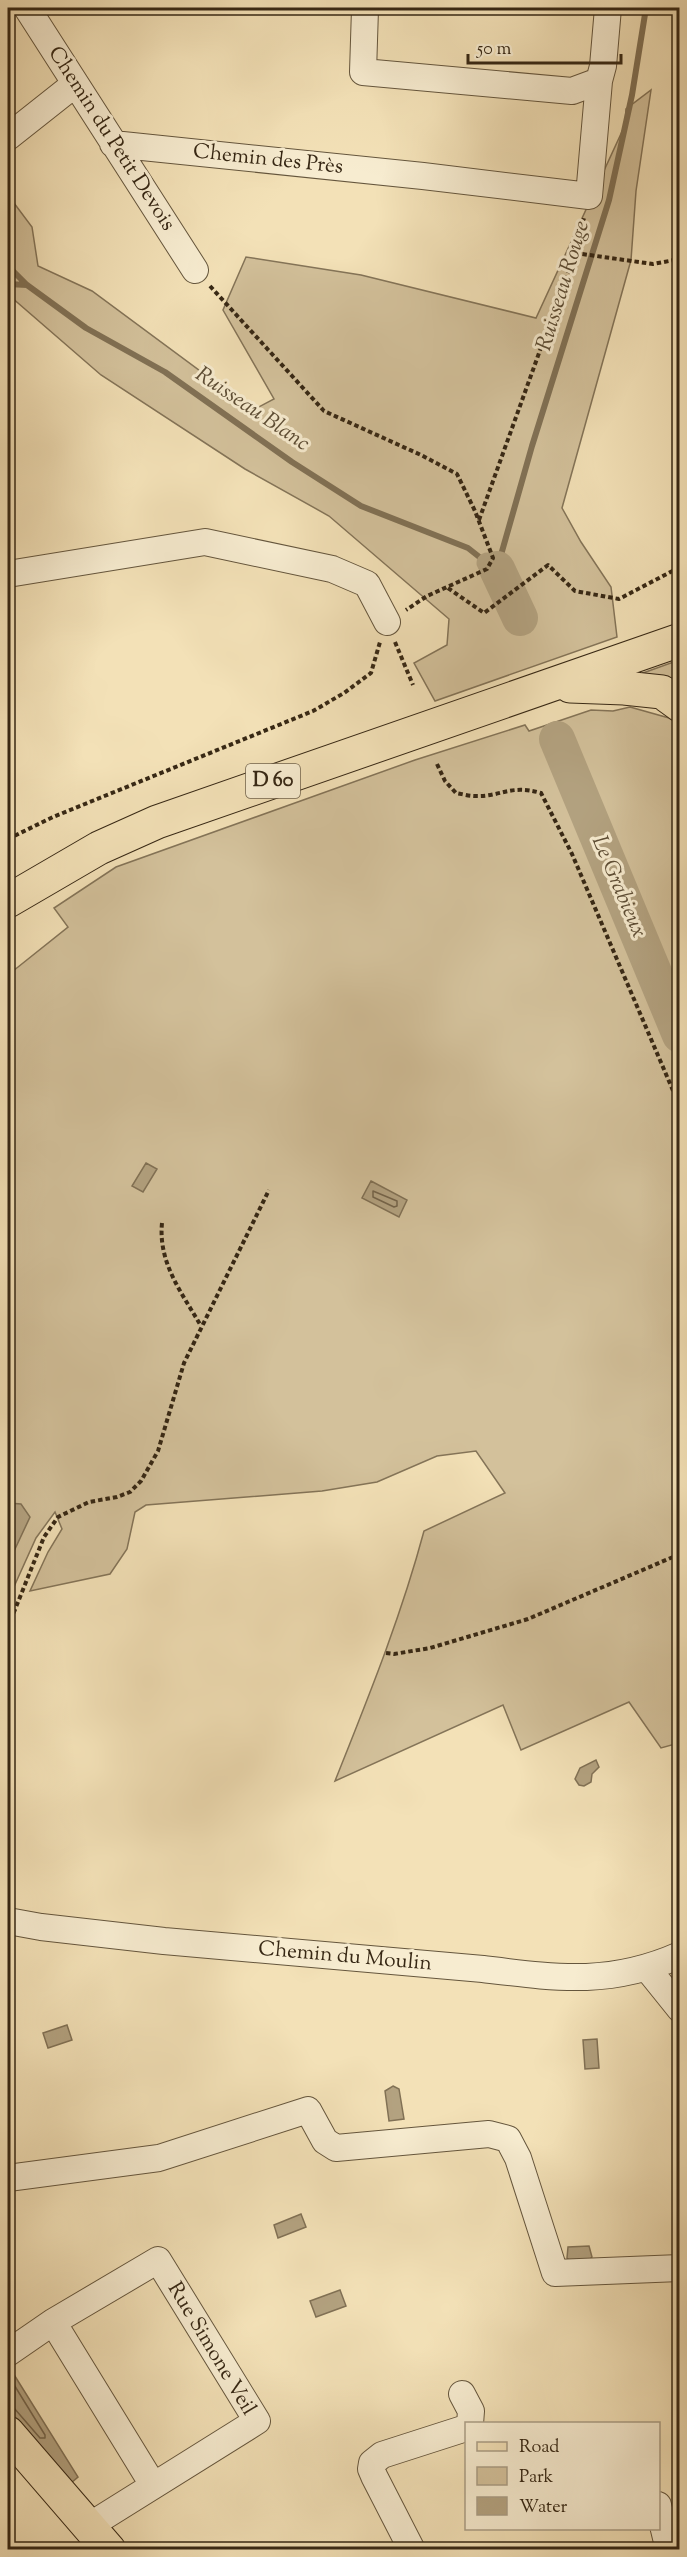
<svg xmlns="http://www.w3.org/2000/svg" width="687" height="2557" font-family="'Sorts Mill Goudy',serif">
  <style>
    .green { fill: #d3c19b; stroke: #847458; stroke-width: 1.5 }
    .water { fill: #b3a280; stroke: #817155; stroke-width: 1.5 }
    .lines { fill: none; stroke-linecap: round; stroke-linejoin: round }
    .shore { stroke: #74644a; stroke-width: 1.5 }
    .stream { stroke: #817155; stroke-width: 6 }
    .canal { stroke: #b3a280; stroke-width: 21 }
    .river { stroke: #b3a280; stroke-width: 36 }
    .minor-casing { stroke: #65563d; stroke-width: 28 }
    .major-casing { stroke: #362714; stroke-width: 35 }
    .path { stroke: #362714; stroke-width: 4; stroke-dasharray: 4.5 3; stroke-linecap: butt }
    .minor { stroke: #f7ecd0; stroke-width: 26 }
    .major { stroke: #f3e1b7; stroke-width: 33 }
    .labels { text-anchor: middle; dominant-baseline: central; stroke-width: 6; stroke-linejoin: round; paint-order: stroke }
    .shield { fill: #f7ecd0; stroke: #70624c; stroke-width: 1.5 }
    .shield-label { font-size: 20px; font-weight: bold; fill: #362714 }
    .street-label { font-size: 21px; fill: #362714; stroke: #f7ecd0 }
    .water-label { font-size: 22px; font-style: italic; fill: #5c4c34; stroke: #f7ecd0 }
  </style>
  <rect width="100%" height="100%" fill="#f3e1b7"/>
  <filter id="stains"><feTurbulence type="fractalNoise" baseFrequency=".00333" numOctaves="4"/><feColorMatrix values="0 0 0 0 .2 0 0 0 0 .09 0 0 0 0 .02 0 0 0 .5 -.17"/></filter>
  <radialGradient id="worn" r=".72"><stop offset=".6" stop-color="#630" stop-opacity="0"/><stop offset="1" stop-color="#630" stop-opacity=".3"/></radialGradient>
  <!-- green -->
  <path class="green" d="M 651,90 L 636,191 L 631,260 L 562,508 L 581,542 L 611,587 L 617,637 L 435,701 L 414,663 L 447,645 L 449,619 L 329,516 L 245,469 L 101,375 L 11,297 L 8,297 L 8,195 L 32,227 L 38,266 L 92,291 L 253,410 L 274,399 L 223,310 L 246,257 L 361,275 L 536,318 L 625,125 L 626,109 Z
    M 679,660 L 679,687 L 644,675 L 643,673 Z
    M 630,707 L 669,718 L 680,726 L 679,1743 L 661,1748 L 629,1702 L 521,1750 L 503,1705 L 335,1781 C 368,1698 401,1617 424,1531 L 505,1493 L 476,1451 L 437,1456 L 377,1482 L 322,1491 L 146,1505 L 135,1512 L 127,1549 L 110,1574 L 30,1591 L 48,1552 L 62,1529 L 55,1512 L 36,1538 L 8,1600 L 8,975 L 68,927 L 54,908 L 116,867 L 415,760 L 525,725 L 529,731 L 591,710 L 613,711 Z"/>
  <!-- water -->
  <path class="water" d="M 146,1163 L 157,1169 L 143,1192 L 132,1186 Z
    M 371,1181 L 407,1200 L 399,1217 L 362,1198 Z
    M 8,1503 L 21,1504 L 30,1517 L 8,1564 Z
    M 596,1760 L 599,1767 L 592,1774 L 591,1782 L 584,1786 L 579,1785 L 575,1779 L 580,1768 Z
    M 67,2025 L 72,2040 L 48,2048 L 43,2033 Z
    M 597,2039 L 599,2068 L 585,2069 L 583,2040 Z
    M 393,2086 L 399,2089 L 404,2119 L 389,2121 L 385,2091 Z
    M 301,2214 L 306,2227 L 278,2238 L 274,2225 Z
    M 589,2246 L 592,2257 L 590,2259 L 569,2260 L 567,2258 L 568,2247 Z
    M 340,2290 L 346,2306 L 316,2317 L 310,2301 Z
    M 8,2365 L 78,2477 L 71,2483 L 8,2409 Z"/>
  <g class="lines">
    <!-- shore -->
    <path class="shore" d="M 373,1191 L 397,1201 L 397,1206 L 394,1207 L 373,1197 Z
      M 8,2375 L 45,2435 L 45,2438 L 40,2438 L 14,2408 L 8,2406"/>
    <!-- stream -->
    <path class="stream" d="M 8,266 L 27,285 L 86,328 L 165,372 L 292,462 L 361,506 L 468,548 L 487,563
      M 8,284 L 27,285
      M 497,569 L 532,446 L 609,200 L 632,95 L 646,8"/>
    <!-- canal -->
    <path class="canal" d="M 487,563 L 497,569"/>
    <!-- river -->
    <path class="river" d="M 497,569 L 520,618
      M 557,739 L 680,1035"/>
    <!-- minor casing -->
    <g class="minor-casing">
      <path id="minor" d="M 27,8 L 195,270
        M 365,9 L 363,72 L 572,91 L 599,81 L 603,66 L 608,8
        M 8,137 L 75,84
        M 113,144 L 423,176 L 589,196 L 599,81
        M 8,574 L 205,542 L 332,569 L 367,584 L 387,622
        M 8,1921 L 41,1927 L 164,1941 L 483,1969 C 557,1978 610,1986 680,1955
        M 647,1968 L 680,2009
        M 8,2178 L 159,2158 L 308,2110 L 325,2141 L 336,2148 L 489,2134 L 508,2139 L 518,2158 L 555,2273 L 680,2268
        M 53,2322 L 153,2485
        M 8,2353 L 53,2322 L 158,2260 L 257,2421 L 89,2526
        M 462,2394 L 471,2411 L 470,2424
        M 658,2505 L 669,2550
        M 412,2550 L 374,2476 L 371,2469 L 372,2463 L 382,2455 L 466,2428"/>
    </g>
    <!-- major casing -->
    <g class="major-casing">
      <path id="major" d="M 570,686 L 624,688 L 662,692 L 680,705
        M 8,901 L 99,848 L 157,822 L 680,640
        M 8,2433 L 109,2550"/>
    </g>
    <!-- path -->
    <path class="path" d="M 575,253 L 653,264 L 680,259
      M 210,286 L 324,411 L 421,455 L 457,474 L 475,511 L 493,558 L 487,569 L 427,596 L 406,610
      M 479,520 L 575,253 L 584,218
      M 448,588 L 484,613 L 548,565 L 575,591 L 619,599 L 680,567
      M 395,642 L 413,685
      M 437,764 L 445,781 L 456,793 C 462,794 469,796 475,796 C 501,797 510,784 541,793 L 572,854 L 680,1107
      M 8,839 L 53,817 L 313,711 L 344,693 L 371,673 L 380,642
      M 162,1223 C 158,1263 182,1293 201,1326
      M 8,1627 L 44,1537 L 58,1517 L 89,1502 L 117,1497 L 130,1492 L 141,1481 L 158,1451 L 184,1363 L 269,1190
      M 386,1653 L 394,1654 L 430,1648 L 528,1619 L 680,1554"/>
    <!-- minor -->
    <use href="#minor" class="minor"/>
    <!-- major -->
    <use href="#major" class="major"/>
  </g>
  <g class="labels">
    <!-- shield labels -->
    <rect class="shield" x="246" y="764" width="54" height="34" rx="4.5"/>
    <g class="shield-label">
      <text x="273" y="781">D 60</text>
    </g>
    <!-- street labels -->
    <g class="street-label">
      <text transform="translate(111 139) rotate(57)">Chemin du Petit Devois</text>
      <text transform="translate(268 160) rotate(6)">Chemin des Près</text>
      <text transform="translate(345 1957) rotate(5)">Chemin du Moulin</text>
      <text transform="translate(211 2349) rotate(59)">Rue Simone Veil</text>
    </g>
    <!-- water labels -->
    <g class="water-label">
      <text transform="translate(564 286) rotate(-73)">Ruisseau Rouge</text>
      <text transform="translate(252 410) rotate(34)">Ruisseau Blanc</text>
      <text transform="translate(618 887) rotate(67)">Le Grabieux</text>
    </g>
  </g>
  <!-- margin -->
  <rect width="687" height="2557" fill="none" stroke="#f3e1b7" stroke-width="30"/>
  <rect x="9" y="9" width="669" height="2539" fill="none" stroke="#362714" stroke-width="3"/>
  <rect x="15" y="15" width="657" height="2527" fill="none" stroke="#362714" stroke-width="1.5"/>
  <!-- legend -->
  <rect x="465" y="2422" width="195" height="108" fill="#f7ecd0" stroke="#aa9d85" stroke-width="1.5"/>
  <rect x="477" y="2442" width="30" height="9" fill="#f3e1b7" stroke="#aa9d85" stroke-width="1.5"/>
  <text x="519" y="2452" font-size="18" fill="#362714">Road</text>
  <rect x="477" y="2467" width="30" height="18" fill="#d3c19b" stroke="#aa9d85" stroke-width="1.5"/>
  <text x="519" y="2482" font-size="18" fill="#362714">Park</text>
  <rect x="477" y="2497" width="30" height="18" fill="#b3a280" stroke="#aa9d85" stroke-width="1.5"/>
  <text x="519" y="2512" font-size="18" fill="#362714">Water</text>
  <!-- scale -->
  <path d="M468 54v9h153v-9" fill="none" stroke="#362714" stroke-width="3"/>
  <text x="477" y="54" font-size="18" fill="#362714" stroke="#f7ecd0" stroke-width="4.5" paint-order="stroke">50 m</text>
  <rect width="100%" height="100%" filter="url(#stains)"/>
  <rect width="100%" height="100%" fill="url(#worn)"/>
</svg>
